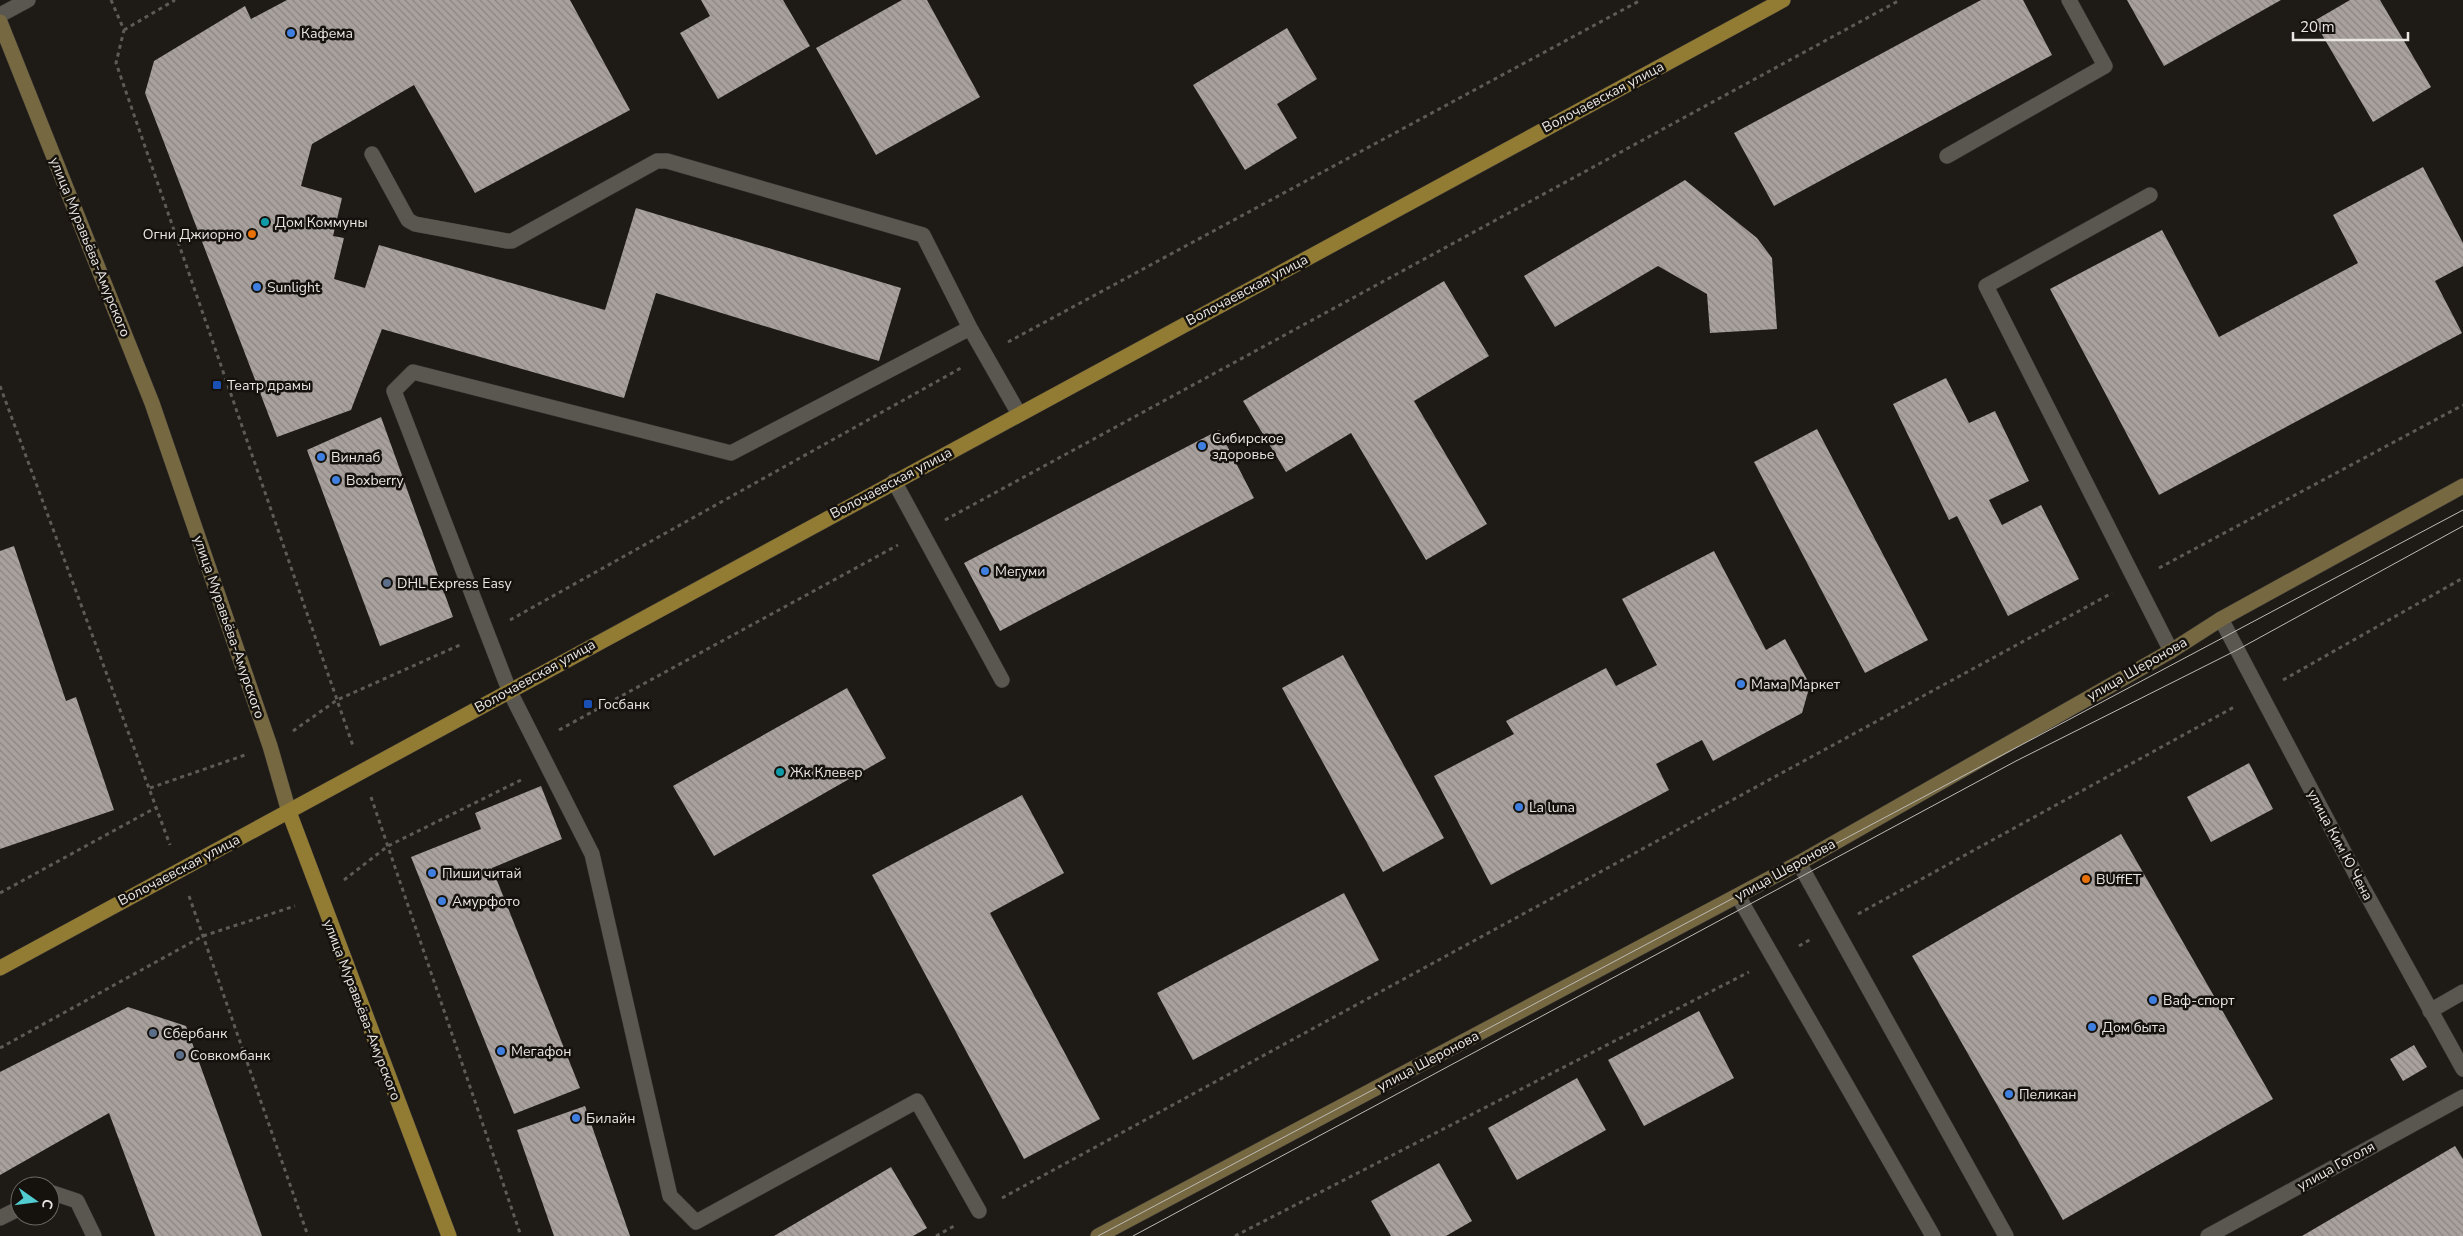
<svg xmlns="http://www.w3.org/2000/svg" width="2463" height="1236" font-family="'Nunito Sans',sans-serif">
  <style>
    .building { fill: url(#building-back-hatch) }
    .lines { fill: none; stroke-linecap: round; stroke-linejoin: round }
    .service-casing { stroke: #3a3634; stroke-width: 16 }
    .minor-casing { stroke: #3a3634; stroke-width: 16 }
    .tertiary-casing { stroke: #3a3634; stroke-width: 16 }
    .secondary-casing { stroke: #3a3634; stroke-width: 16 }
    .primary-casing { stroke: #3a3634; stroke-width: 16 }
    .path { stroke: #5e5a55; stroke-width: 3; stroke-dasharray: 4 4; stroke-linecap: butt }
    .service { stroke: #5a5650; stroke-width: 15 }
    .minor { stroke: #5a5650; stroke-width: 15 }
    .tertiary { stroke: #5a5650; stroke-width: 15 }
    .secondary { stroke: #766942; stroke-width: 15 }
    .primary { stroke: #927c34; stroke-width: 15 }
    .tram { stroke: #bdbab7; stroke-width: 1 }
    .shop-dot { fill: #3f7fe0; stroke: #15110d; stroke-width: 2 }
    .culture-dot { fill: #0f9aa8; stroke: #15110d; stroke-width: 2 }
    .food-dot { fill: #e8710a; stroke: #15110d; stroke-width: 2 }
    .transit-dot { fill: #1a4fb4; stroke: #15110d; stroke-width: 2 }
    .service-dot { fill: #5c6f8a; stroke: #15110d; stroke-width: 2 }
    .labels { text-anchor: middle; dominant-baseline: central; stroke-width: 5; stroke-linejoin: round; paint-order: stroke }
    .poi-label { font-size: 14px; fill: #e9e6e3; stroke: #15110d; text-anchor: start }
    .street-label { font-size: 14px; fill: #e9e6e3; stroke: #15110d }
  </style>
  <defs>
    <pattern id="building-back-hatch" width="6" height="6" patternUnits="userSpaceOnUse" patternTransform="scale(1.25)"><rect width="6" height="6" fill="#a8a19d"/><path d="M-1 5l2 2M0 0l6 6M5-1l2 2" fill="none" stroke="#8b8582"/></pattern>
  </defs>
  <rect width="100%" height="100%" fill="#1e1a15"/>
  <!-- building -->
  <path class="building" d="M 287,0 L 570,0 L 630,110 L 475,193 L 414,85 L 312,144 L 301,186 L 342,198 L 333,236 L 344,238 L 334,279 L 365,288 L 379,245 L 605,310 L 636,208 L 901,288 L 879,361 L 656,293 L 624,398 L 382,329 L 351,410 L 277,437 L 145,93 L 154,61 L 245,6 L 251,19 Z
    M 701,0 L 783,0 L 810,46 L 718,99 L 680,33 L 710,16 Z
    M 902,0 L 927,0 L 980,97 L 876,155 L 816,48 Z
    M 1981,0 L 2023,0 L 2052,55 L 1774,206 L 1734,133 Z
    M 2127,0 L 2281,0 L 2164,66 Z
    M 2350,0 L 2380,0 L 2431,87 L 2373,122 L 2314,21 Z
    M 1287,28 L 1317,79 L 1277,104 L 1297,138 L 1245,170 L 1193,85 Z
    M 2423,167 L 2463,243 L 2463,266 L 2435,281 L 2462,333 L 2159,495 L 2050,289 L 2162,230 L 2219,337 L 2358,263 L 2333,215 Z
    M 1685,180 L 1757,238 L 1772,258 L 1777,329 L 1710,333 L 1707,294 L 1658,266 L 1555,327 L 1524,276 Z
    M 1444,281 L 1489,356 L 1414,401 L 1487,524 L 1426,560 L 1351,433 L 1286,472 L 1243,401 Z
    M 1946,378 L 1969,423 L 1995,411 L 2029,481 L 1989,500 L 2002,525 L 2041,505 L 2079,579 L 2008,616 L 1957,516 L 1949,520 L 1893,404 Z
    M 381,417 L 453,617 L 380,646 L 307,450 Z
    M 1817,429 L 1928,640 L 1865,673 L 1754,462 Z
    M 1219,430 L 1254,498 L 1000,631 L 964,563 Z
    M 14,546 L 66,701 L 76,697 L 114,810 L 0,849 L 0,551 Z
    M 1714,551 L 1766,650 L 1785,639 L 1810,685 L 1802,713 L 1713,761 L 1702,740 L 1656,764 L 1669,790 L 1491,885 L 1434,776 L 1514,734 L 1506,721 L 1606,668 L 1616,686 L 1657,665 L 1622,599 Z
    M 1343,655 L 1444,838 L 1383,872 L 1282,688 Z
    M 847,688 L 886,758 L 714,856 L 673,786 Z
    M 2249,763 L 2273,809 L 2211,842 L 2187,797 Z
    M 541,786 L 562,839 L 492,868 L 580,1088 L 514,1114 L 411,857 L 481,829 L 475,813 Z
    M 1022,795 L 1064,873 L 990,913 L 1100,1119 L 1024,1159 L 872,875 Z
    M 2121,834 L 2273,1099 L 2063,1220 L 1912,956 Z
    M 1344,893 L 1379,960 L 1193,1060 L 1157,993 Z
    M 128,1007 L 186,1026 L 262,1236 L 155,1236 L 109,1113 L 0,1175 L 0,1072 Z
    M 1699,1011 L 1734,1078 L 1644,1126 L 1608,1060 Z
    M 2414,1045 L 2427,1067 L 2403,1081 L 2390,1059 Z
    M 1577,1078 L 1606,1130 L 1517,1180 L 1488,1128 Z
    M 585,1106 L 630,1236 L 554,1236 L 517,1130 Z
    M 2455,1146 L 2463,1159 L 2463,1236 L 2302,1236 Z
    M 1439,1163 L 1472,1221 L 1446,1236 L 1391,1236 L 1371,1201 Z
    M 891,1167 L 927,1228 L 913,1236 L 774,1236 Z"/>
  <g class="lines">
    <!-- service casing -->
    <g class="service-casing">
      <path id="service" d="M 372,154 L 408,220 L 415,224 L 507,241 L 512,241 L 657,161 L 667,161 L 923,235 L 970,328 L 1019,414
        M 1947,156 L 2105,66 L 2069,0
        M 2150,195 L 1986,286 L 2171,651
        M 970,328 L 731,453 L 413,372 L 394,391 L 509,690 L 592,854 L 670,1196 L 696,1222 L 917,1101 L 979,1211
        M 894,481 L 1002,680
        M 1799,863 L 2006,1236
        M 1738,896 L 1933,1236
        M 2430,1011 L 2463,992
        M 50,1192 L 77,1201 L 94,1236
        M 0,1218 L 20,1208"/>
    </g>
    <!-- minor casing -->
    <g class="minor-casing">
      <path id="minor" d="M 0,15 L 28,0
        M 2208,1236 L 2463,1097"/>
    </g>
    <!-- tertiary casing -->
    <g class="tertiary-casing">
      <path id="tertiary" d="M 2221,619 L 2362,886 L 2463,1069"/>
    </g>
    <!-- secondary casing -->
    <g class="secondary-casing">
      <path id="secondary" d="M 0,22 L 152,403 L 270,746 L 289,812
        M 1098,1236 L 1799,863 L 2171,651 L 2221,619 L 2463,486"/>
    </g>
    <!-- primary casing -->
    <g class="primary-casing">
      <path id="primary" d="M 289,812 L 449,1236
        M 0,968 L 1783,0"/>
    </g>
    <!-- path -->
    <path class="path" d="M 111,0 L 124,30 L 116,63 L 353,746
      M 124,30 L 175,0
      M 1008,342 L 1641,0
      M 0,386 L 170,845
      M 945,520 L 1900,0
      M 2159,568 L 2463,405
      M 510,620 L 961,368
      M 2283,680 L 2463,578
      M 559,730 L 898,545
      M 293,731 L 337,700 L 462,644
      M 150,788 L 245,755
      M 371,797 L 521,1236
      M 344,880 L 388,846 L 523,779
      M 0,893 L 157,807
      M 189,896 L 308,1236
      M 1858,914 L 2236,706
      M 1799,946 L 1811,939
      M 0,1048 L 203,936 L 295,906
      M 1002,1198 L 2112,593
      M 936,1236 L 956,1225
      M 1235,1236 L 1749,972"/>
    <!-- service -->
    <use href="#service" class="service"/>
    <!-- minor -->
    <use href="#minor" class="minor"/>
    <!-- tertiary -->
    <use href="#tertiary" class="tertiary"/>
    <!-- secondary -->
    <use href="#secondary" class="secondary"/>
    <!-- primary -->
    <use href="#primary" class="primary"/>
    <!-- tram -->
    <path class="tram" d="M 1098,1236 L 2463,510
      M 1133,1236 L 2016,761 L 2237,650 L 2463,526"/>
  </g>
  <!-- markers -->
  <g class="shop-dot">
    <circle cx="291" cy="33" r="5"/>
    <circle cx="257" cy="287" r="5"/>
    <circle cx="1202" cy="446" r="5"/>
    <circle cx="321" cy="457" r="5"/>
    <circle cx="336" cy="480" r="5"/>
    <circle cx="985" cy="571" r="5"/>
    <circle cx="1741" cy="684" r="5"/>
    <circle cx="1519" cy="807" r="5"/>
    <circle cx="432" cy="873" r="5"/>
    <circle cx="442" cy="901" r="5"/>
    <circle cx="2153" cy="1000" r="5"/>
    <circle cx="2092" cy="1027" r="5"/>
    <circle cx="501" cy="1051" r="5"/>
    <circle cx="2009" cy="1094" r="5"/>
    <circle cx="576" cy="1118" r="5"/>
  </g>
  <g class="culture-dot">
    <circle cx="265" cy="222" r="5"/>
    <circle cx="780" cy="772" r="5"/>
  </g>
  <g class="food-dot">
    <circle cx="252" cy="234" r="5"/>
    <circle cx="2086" cy="879" r="5"/>
  </g>
  <g class="transit-dot">
    <rect x="212" y="380" width="10" height="10" rx="2.5"/>
    <rect x="583" y="699" width="10" height="10" rx="2.5"/>
  </g>
  <g class="service-dot">
    <circle cx="387" cy="583" r="5"/>
    <circle cx="153" cy="1033" r="5"/>
    <circle cx="180" cy="1055" r="5"/>
  </g>
  <g class="labels">
    <!-- poi labels -->
    <g class="poi-label">
      <text x="301" y="33">Кафема</text>
      <text x="275" y="222">Дом Коммуны</text>
      <text x="242" y="234" text-anchor="end">Огни Джиорно</text>
      <text x="267" y="287">Sunlight</text>
      <text x="227" y="385">Театр драмы</text>
      <text x="1212" y="438">Сибирское<tspan x="1212" dy="16">здоровье</tspan></text>
      <text x="331" y="457">Винлаб</text>
      <text x="346" y="480">Boxberry</text>
      <text x="995" y="571">Мегуми</text>
      <text x="397" y="583">DHL Express Easy</text>
      <text x="1751" y="684">Мама Маркет</text>
      <text x="598" y="704">Госбанк</text>
      <text x="790" y="772">Жк Клевер</text>
      <text x="1529" y="807">La luna</text>
      <text x="442" y="873">Пиши читай</text>
      <text x="2096" y="879">BUffET</text>
      <text x="452" y="901">Амурфото</text>
      <text x="2163" y="1000">Ваф-спорт</text>
      <text x="2102" y="1027">Дом быта</text>
      <text x="163" y="1033">Сбербанк</text>
      <text x="511" y="1051">Мегафон</text>
      <text x="190" y="1055">Совкомбанк</text>
      <text x="2019" y="1094">Пеликан</text>
      <text x="586" y="1118">Билайн</text>
    </g>
    <!-- street labels -->
    <g class="street-label">
      <text transform="translate(1603 97) rotate(-28)">Волочаевская улица</text>
      <text transform="translate(90 247) rotate(68)">улица Муравьёва-Амурского</text>
      <text transform="translate(1247 290) rotate(-28)">Волочаевская улица</text>
      <text transform="translate(891 483) rotate(-28)">Волочаевская улица</text>
      <text transform="translate(229 627) rotate(71)">улица Муравьёва-Амурского</text>
      <text transform="translate(2137 669) rotate(-30)">улица Шеронова</text>
      <text transform="translate(535 676) rotate(-29)">Волочаевская улица</text>
      <text transform="translate(2340 845) rotate(62)">улица Ким Ю Чена</text>
      <text transform="translate(179 870) rotate(-28)">Волочаевская улица</text>
      <text transform="translate(1785 870) rotate(-29)">улица Шеронова</text>
      <text transform="translate(362 1010) rotate(69)">улица Муравьёва-Амурского</text>
      <text transform="translate(1428 1061) rotate(-28)">улица Шеронова</text>
      <text transform="translate(2336 1166) rotate(-29)">улица Гоголя</text>
    </g>
  </g>
  <!-- north arrow -->
  <g transform="translate(35 1201) rotate(104)"><circle r="24" fill="#15110d" stroke="#6a6663"/>
  <path d="M0-4L9 19L0 12L-9 19Z" fill="#51ccd1"/>
  <text y="-8" font-size="14" font-weight="bold" text-anchor="middle" fill="#e9e6e3">С</text>
  </g>
  <!-- scale -->
  <path d="M2293 32v8h115v-8" fill="none" stroke="#e9e6e3" stroke-width="2.5"/>
  <text x="2300" y="32" font-size="15" fill="#e9e6e3" stroke="#15110d" stroke-width="4" paint-order="stroke">20 m</text>
</svg>
